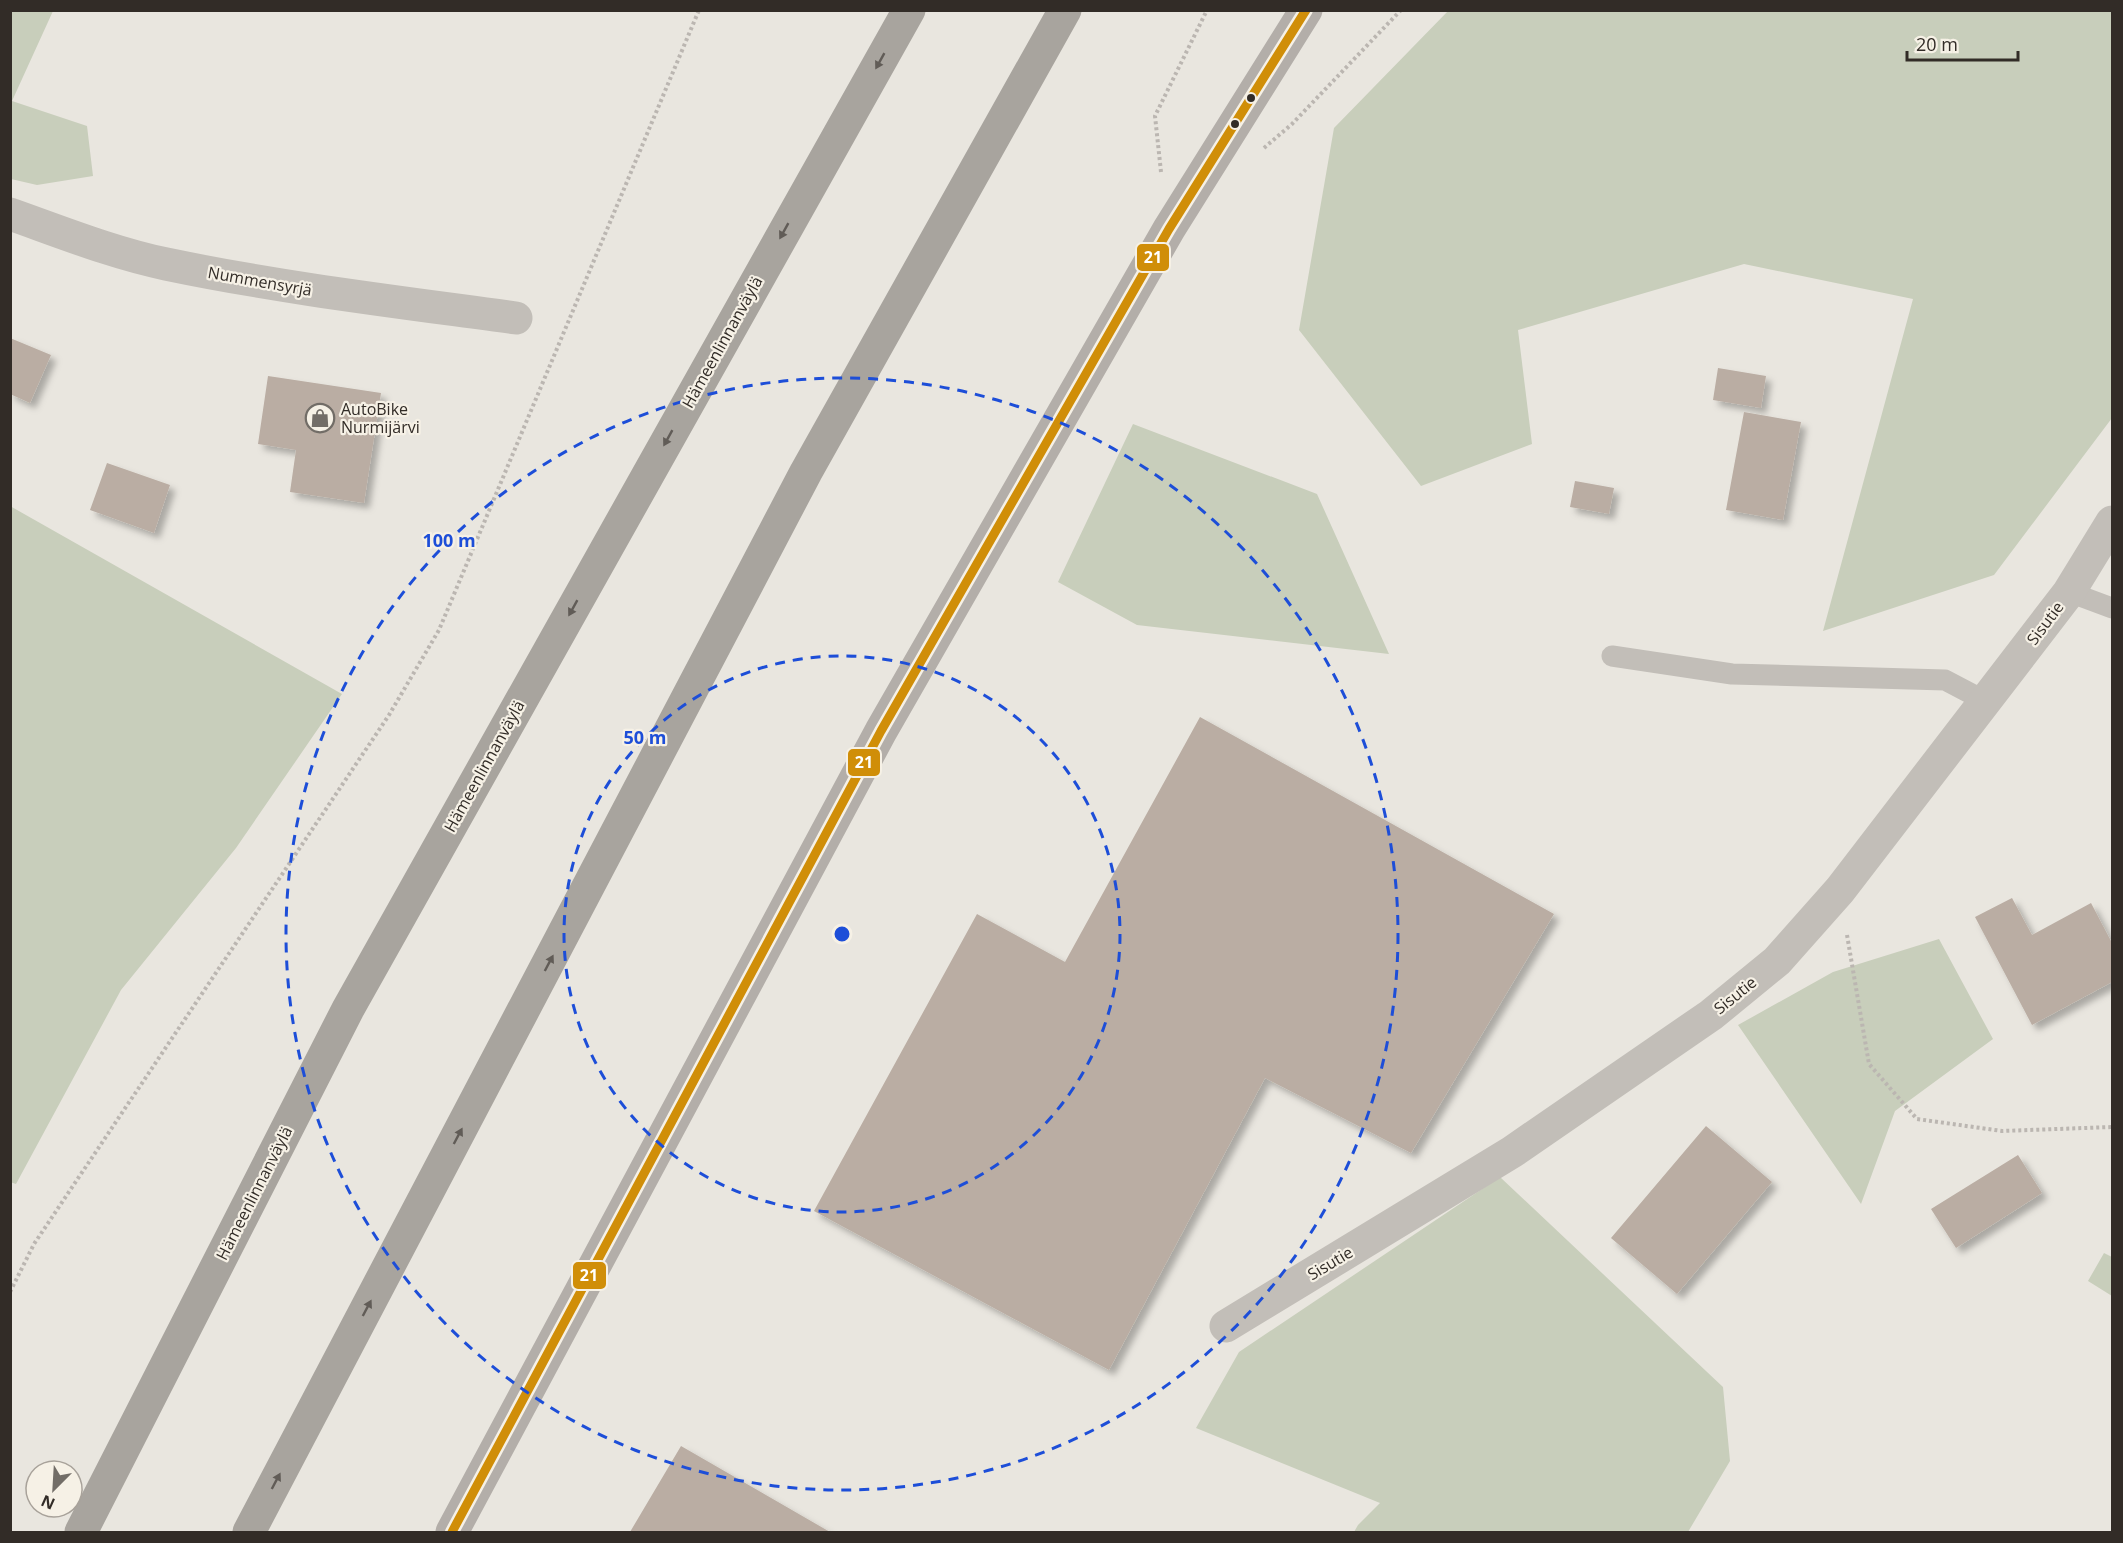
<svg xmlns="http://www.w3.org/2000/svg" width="2123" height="1543" font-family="'Open Sans',sans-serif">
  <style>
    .green { fill: #c8cebb }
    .building { fill: #baada3; filter: url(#shadow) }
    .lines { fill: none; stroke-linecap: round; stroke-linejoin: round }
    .path { stroke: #bbb6b1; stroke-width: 4; stroke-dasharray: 3 3; stroke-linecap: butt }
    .lane { stroke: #c2beb8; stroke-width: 21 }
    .street { stroke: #c2beb8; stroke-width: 33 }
    .secondary { stroke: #b3aea9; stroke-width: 33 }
    .highway { stroke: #a8a49e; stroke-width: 33 }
    .bus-1-casing { stroke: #f6f1e6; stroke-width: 14 }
    .bus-1 { stroke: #d08e08; stroke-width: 9 }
    .oneway { fill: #615c57 }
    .ring { fill: none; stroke: #1d4ed8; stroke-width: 3; stroke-dasharray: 10 8 }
    .bus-dot { fill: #322c27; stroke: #f6f1e6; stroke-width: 2 }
    .labels { text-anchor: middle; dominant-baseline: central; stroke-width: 4.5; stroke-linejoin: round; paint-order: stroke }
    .street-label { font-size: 16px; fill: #322c27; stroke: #f6f1e6 }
    .poi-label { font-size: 16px; fill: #322c27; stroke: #f6f1e6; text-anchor: start }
    .centre { fill: #1d4ed8; stroke: #f6f1e6; stroke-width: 3 }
    .ring-label { font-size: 18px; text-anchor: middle; font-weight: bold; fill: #1d4ed8; stroke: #f6f1e6; stroke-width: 4.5; stroke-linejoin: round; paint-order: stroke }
    .line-badge { stroke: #f6f1e6; stroke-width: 2 }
    .badge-label { font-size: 16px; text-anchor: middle; font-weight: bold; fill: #fff }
  </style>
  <defs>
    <filter id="shadow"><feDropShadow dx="5.5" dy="5.5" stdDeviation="3" flood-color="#0004"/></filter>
  </defs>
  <rect width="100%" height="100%" fill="#e9e6df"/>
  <!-- green -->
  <path class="green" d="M 11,10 L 53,11 L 12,101 L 87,126 L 93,176 L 37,185 L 11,179 Z
    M 1448,11 L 2112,11 L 2112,418 L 1994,575 L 1823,631 L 1913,299 L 1744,264 L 1518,330 L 1532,444 L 1421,486 L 1299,330 L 1334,128 Z
    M 1133,424 L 1317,494 L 1389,654 L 1137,625 L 1058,582 Z
    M 10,506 L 342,694 L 236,848 L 121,990 L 16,1184 L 10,1182 Z
    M 1939,939 L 1993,1039 L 1895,1111 L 1861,1204 L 1738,1025 L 1833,972 Z
    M 1500,1177 L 1723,1387 L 1730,1461 L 1688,1532 L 1354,1532 L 1358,1525 L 1380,1503 L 1196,1428 L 1239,1352 Z
    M 2104,1253 L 2112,1257 L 2112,1296 L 2088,1281 Z"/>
  <!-- building -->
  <path class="building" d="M 10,338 L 51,355 L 30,403 L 10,394 Z
    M 1718,368 L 1766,376 L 1761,408 L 1713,400 Z
    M 268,376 L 381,393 L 364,503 L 290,492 L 296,450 L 258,444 Z
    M 1744,412 L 1801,422 L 1783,520 L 1726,510 Z
    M 107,463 L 170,485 L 154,533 L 90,510 Z
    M 1575,481 L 1614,488 L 1609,514 L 1570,507 Z
    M 1200,717 L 1554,914 L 1411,1153 L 1265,1078 L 1109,1370 L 814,1211 L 977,914 L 1065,962 Z
    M 2012,898 L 2032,935 L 2091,903 L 2112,943 L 2112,982 L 2032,1025 L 1975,917 Z
    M 1706,1126 L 1772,1182 L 1677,1294 L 1611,1238 Z
    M 2018,1155 L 2042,1193 L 1956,1248 L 1931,1209 Z
    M 681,1446 L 830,1532 L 630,1532 Z"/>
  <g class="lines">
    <!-- path -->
    <path class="path" d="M 1264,148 L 1292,124 L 1401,10
      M 1161,172 L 1155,116 L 1207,10
      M 1847,935 L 1869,1064 L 1917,1119 L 2002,1131 L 2112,1127
      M 10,1292 L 34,1244 L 389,715 L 439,630 L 699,10"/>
    <!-- lane -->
    <path class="lane" d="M 2069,592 L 2112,608
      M 1612,656 L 1732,674 L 1945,680 L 1985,701"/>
    <!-- street -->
    <path class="street" d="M 10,214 C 61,232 113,253 166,264 C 281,288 399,302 516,318
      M 1226,1326 L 1512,1152 L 1711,1015 L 1777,961 L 1840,890 L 2069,592 L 2112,522"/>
    <!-- secondary -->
    <path class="secondary" d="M 452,1532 L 881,731 L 1169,229 L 1306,10"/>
    <!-- highway -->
    <path class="highway" d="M 81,1532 L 348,1009 L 909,10
      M 249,1532 L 806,472 L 1065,10"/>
    <!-- bus-1 casing -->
    <g class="bus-1-casing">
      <path id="bus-1" d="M 452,1532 L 881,731 L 1169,229 L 1306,10"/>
    </g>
    <!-- bus-1 -->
    <use href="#bus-1" class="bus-1"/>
  </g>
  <!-- one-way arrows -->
  <defs><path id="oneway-solid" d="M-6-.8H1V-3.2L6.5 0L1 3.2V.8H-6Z" transform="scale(1.5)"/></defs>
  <g class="oneway">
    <use href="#oneway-solid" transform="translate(880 61) rotate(119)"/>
    <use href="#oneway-solid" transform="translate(784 231) rotate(119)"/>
    <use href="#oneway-solid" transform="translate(668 438) rotate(119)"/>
    <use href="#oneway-solid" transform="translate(573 608) rotate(119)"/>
    <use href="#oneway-solid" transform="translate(549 963) rotate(-62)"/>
    <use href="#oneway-solid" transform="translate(458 1136) rotate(-62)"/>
    <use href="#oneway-solid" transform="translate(367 1308) rotate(-62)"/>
    <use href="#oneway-solid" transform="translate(276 1481) rotate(-62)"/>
  </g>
  <!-- distance rings -->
  <g class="ring">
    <circle cx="842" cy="934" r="278"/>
    <circle cx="842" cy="934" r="556"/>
  </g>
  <!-- icons -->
  <defs>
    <g id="shop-ring" transform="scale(1.5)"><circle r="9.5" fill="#f6f1e6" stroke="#726d67" stroke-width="1.5"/><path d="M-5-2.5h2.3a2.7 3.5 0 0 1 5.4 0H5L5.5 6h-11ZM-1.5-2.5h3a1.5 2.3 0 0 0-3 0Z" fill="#726d67"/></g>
  </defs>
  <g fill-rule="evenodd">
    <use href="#shop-ring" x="320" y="418"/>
  </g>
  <!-- markers -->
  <g class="bus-dot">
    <circle cx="1251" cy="98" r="5"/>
    <circle cx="1235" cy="124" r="5"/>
  </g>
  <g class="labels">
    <!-- street labels -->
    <g class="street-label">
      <text transform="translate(260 281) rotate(10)">Nummensyrjä</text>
      <text transform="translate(722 342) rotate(-61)">Hämeenlinnanväylä</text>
      <text transform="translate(2045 623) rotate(-53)">Sisutie</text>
      <text transform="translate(484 766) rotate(-61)">Hämeenlinnanväylä</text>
      <text transform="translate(1735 995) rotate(-39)">Sisutie</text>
      <text transform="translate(254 1193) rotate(-63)">Hämeenlinnanväylä</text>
      <text transform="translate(1330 1263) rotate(-31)">Sisutie</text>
    </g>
    <!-- poi labels -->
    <g class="poi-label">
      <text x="341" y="409">AutoBike<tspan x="341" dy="18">Nurmijärvi</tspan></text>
    </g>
  </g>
  <circle cx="842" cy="934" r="9" class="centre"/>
  <g class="ring-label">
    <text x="449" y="547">100 m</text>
    <text x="645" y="744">50 m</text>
  </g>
  <g class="line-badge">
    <rect x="1136" y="243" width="34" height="29" rx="6" fill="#d08e08"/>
    <rect x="847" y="748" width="34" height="29" rx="6" fill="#d08e08"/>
    <rect x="572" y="1261" width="35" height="29" rx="6" fill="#d08e08"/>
  </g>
  <g class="badge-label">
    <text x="1153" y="263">21</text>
    <text x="864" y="768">21</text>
    <text x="589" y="1281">21</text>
  </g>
  <!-- border -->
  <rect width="2123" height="1543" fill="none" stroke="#322c27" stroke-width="24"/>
  <!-- north arrow -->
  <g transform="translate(54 1489) rotate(204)"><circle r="28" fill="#f6f1e6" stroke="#a8a29a" stroke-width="1.5"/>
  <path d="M0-4.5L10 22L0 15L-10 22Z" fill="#726d67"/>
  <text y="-9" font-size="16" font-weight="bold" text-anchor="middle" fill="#322c27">N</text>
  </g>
  <!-- scale -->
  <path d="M1907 51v9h111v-9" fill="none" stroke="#322c27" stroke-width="3"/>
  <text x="1916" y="51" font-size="18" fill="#322c27" stroke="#f6f1e6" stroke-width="4.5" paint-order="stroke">20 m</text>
</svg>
